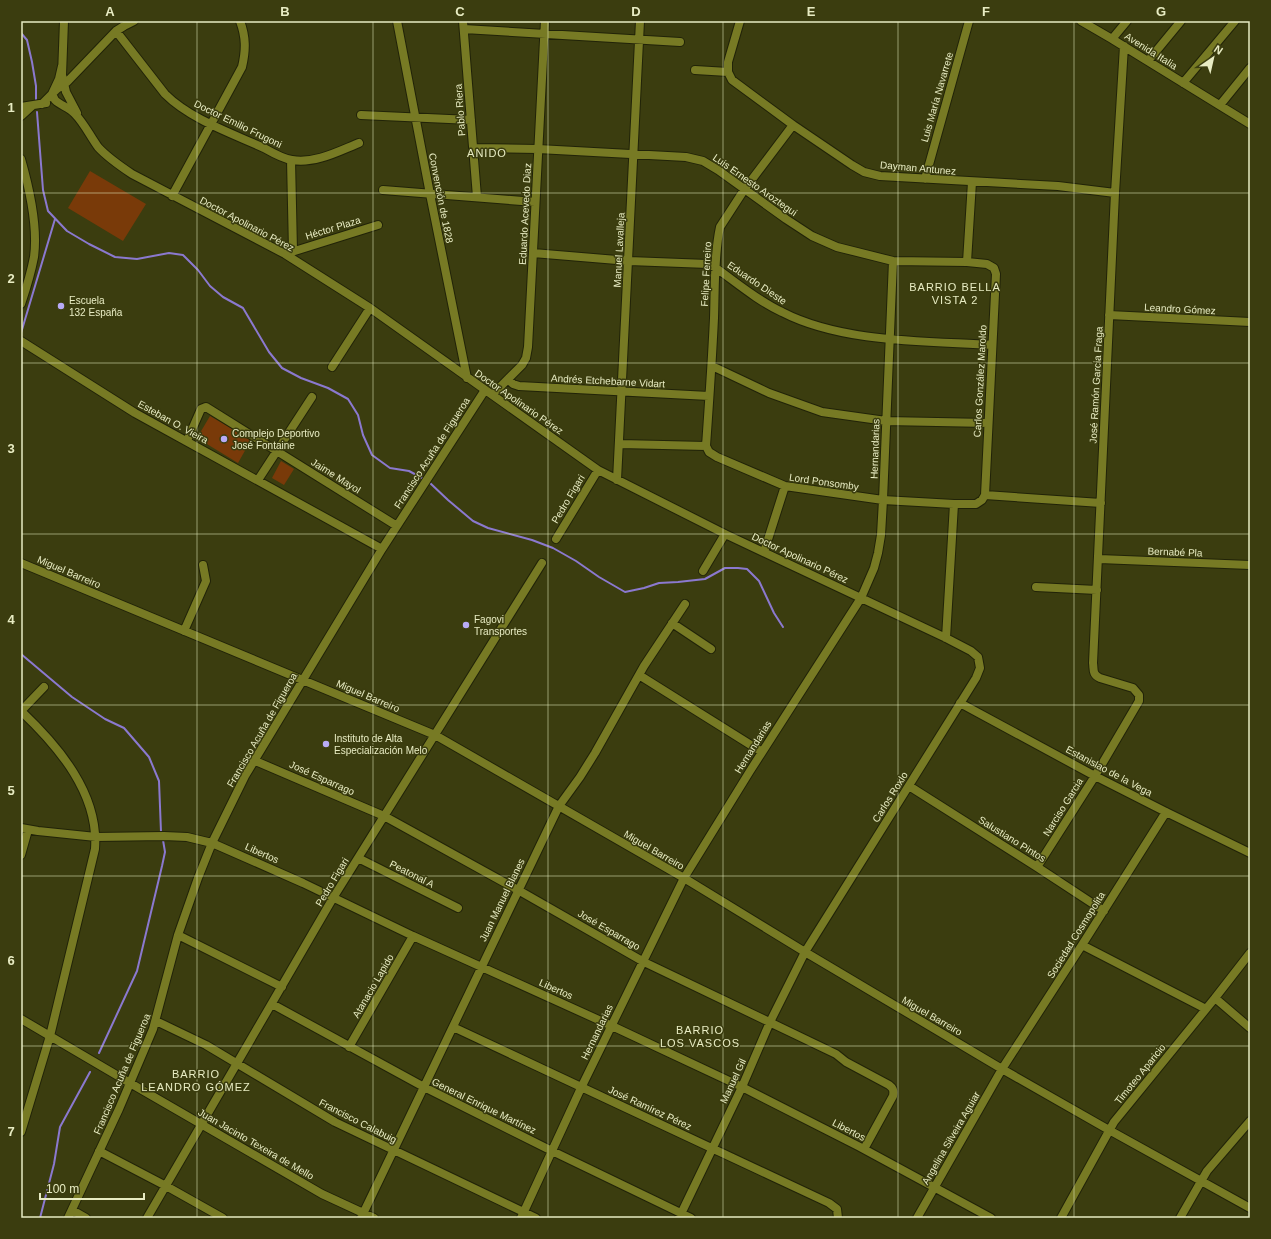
<svg xmlns="http://www.w3.org/2000/svg" width="1271" height="1239" font-family="Arial,sans-serif">
  <style>
    .green { fill: #793a09 }
    .lines { fill: none; stroke-linecap: round; stroke-linejoin: round }
    .stream { stroke: #8b79cf; stroke-width: 2 }
    .minor-casing { stroke: #212308; stroke-width: 10 }
    .minor { stroke: #777a24; stroke-width: 8 }
    .grid { fill: none; stroke: #e8ecc3; stroke-width: 1; stroke-opacity: 0.55 }
    .poi-dot { fill: #b8abf7; stroke: #3b3d0f; stroke-width: 1.5 }
    .labels { text-anchor: middle; dominant-baseline: central; stroke-width: 3; stroke-linejoin: round; paint-order: stroke }
    .street-label { font-size: 10px; fill: #e8ecc3; stroke: #3b3d0f }
    .poi-label { font-size: 10px; fill: #e8ecc3; stroke: #3b3d0f; text-anchor: start }
    .neighbourhood-label { font-size: 11px; letter-spacing: 1px; fill: #e8ecc3; stroke: #3b3d0f }
    .neatline { fill: none; stroke: #e8ecc3; stroke-width: 1.5 }
    .grid-label { font-size: 13px; text-anchor: middle; font-weight: bold; fill: #e8ecc3 }
  </style>
  <rect width="100%" height="100%" fill="#3b3d0f"/>
  <!-- green -->
  <path class="green" d="M 90,171 L 146,204 L 123,241 L 68,208 Z
    M 210,416 L 251,440 L 238,463 L 197,438 Z
    M 281,461 L 294,469 L 284,485 L 272,478 Z"/>
  <g class="lines">
    <!-- stream -->
    <path class="stream" d="M 21,33 L 27,40 L 32,62 L 36,86 L 36,102
      M 37,112 L 43,190 L 48,211 L 67,231 L 89,244 L 115,257 L 137,259 L 169,253 L 183,255 L 198,270 L 210,286 L 223,297 L 243,308 L 269,352 L 282,368 L 301,378 L 328,388 L 348,399 L 358,415 L 363,435 L 372,455 L 390,468 L 409,471 L 422,478
      M 21,333 L 55,219
      M 430,483 L 448,500 L 473,521 L 488,528 L 532,540 L 553,548 L 576,561 L 599,577 L 625,592 L 644,588 L 659,583 L 678,582 L 705,579 L 725,568 L 738,568 L 747,569 L 759,581 L 774,613 L 783,627
      M 21,654 L 72,697 L 105,719 L 124,728 L 149,757 L 159,781 L 161,832
      M 99,1053 L 137,971 L 162,866 L 165,852 L 163,840
      M 40,1218 L 54,1164 L 60,1127 L 90,1072"/>
    <!-- minor casing -->
    <g class="minor-casing">
      <path id="minor" d="M 64,21 L 62,75 L 66,92 L 77,113
        M 397,21 L 430,194 L 467,378
        M 463,21 L 477,197
        M 740,21 L 728,62 L 728,72 L 732,80 L 793,125 L 852,165 L 864,172 L 880,176 L 1058,186 L 1115,193
        M 1081,21 L 1112,39 L 1250,124
        M 464,29 L 680,42
        M 116,31 L 165,94 C 190,119 231,133 264,148 C 271,152 284,159 292,160 C 315,164 339,151 359,143
        M 1112,39 L 1127,21
        M 1148,61 L 1181,21
        M 62,66 L 59,79 L 52,94 L 55,100 C 61,106 69,107 75,114 C 84,123 90,136 98,147 C 108,158 120,166 132,174 L 285,254 L 370,308 L 598,470 L 725,534 L 946,638 L 971,651 L 978,657 L 980,668 L 976,678 L 805,952 L 770,1022 L 742,1087 L 679,1218
        M 695,70 L 728,72
        M 1183,83 L 1235,21
        M 42,104 L 57,89 L 67,82 L 116,31 L 124,26 L 134,21
        M 1220,105 L 1250,68
        M 21,107 L 46,103
        M 361,115 L 471,120
        M 21,116 L 32,106
        M 473,148 L 538,149 L 686,157 L 703,161 L 718,170 L 786,219 L 812,236 L 837,247 L 893,261 L 967,262 L 987,264 L 994,268 L 996,274 L 985,495
        M 21,159 C 29,187 38,228 34,257 C 31,273 26,289 21,304
        M 291,160 L 293,251
        M 925,179 L 969,21
        M 383,190 L 535,202
        M 172,196 L 242,67 C 246,50 246,37 240,21
        M 533,253 L 629,261 L 708,264 L 716,268 C 737,283 758,301 782,312 C 842,343 926,341 992,345
        M 285,254 L 378,225
        M 967,262 L 972,182
        M 1109,315 L 1250,322
        M 21,341 L 135,413 L 382,549
        M 712,366 L 769,393 L 822,412 L 886,421 L 988,423
        M 332,367 L 370,308
        M 508,379 L 513,384 L 519,386 L 709,396
        M 492,395 L 522,365 L 526,358 L 528,347 L 545,21
        M 187,441 L 201,409 L 206,407 L 397,526
        M 620,444 L 706,446
        M 706,446 C 709,404 712,361 714,318 C 715,289 714,255 720,227 L 744,190 L 793,125
        M 706,446 L 709,452 L 717,457 L 785,486 L 883,500 L 954,504 L 976,504 L 982,500 L 985,495
        M 258,480 L 312,397
        M 617,480 L 640,21
        M 985,495 L 1101,503
        M 556,539 L 598,470
        M 764,552 L 785,486
        M 1099,559 L 1250,565
        M 21,563 L 435,735 L 684,878 L 805,952 L 1002,1069 L 1109,1130 L 1250,1208
        M 703,571 L 725,534
        M 1036,587 L 1097,590
        M 672,623 L 711,649
        M 184,631 L 206,581 L 203,565
        M 946,638 L 954,504
        M 639,675 L 762,752
        M 960,703 L 1095,776 L 1166,812 L 1250,853
        M 21,711 C 59,747 99,794 95,849 L 50,1036 L 21,1132
        M 21,711 L 44,687
        M 253,760 L 384,816 L 518,890 L 644,962 L 836,1054 L 846,1062 L 889,1085 C 893,1088 894,1090 893,1096 L 864,1149
        M 909,786 L 1037,867 L 1104,911
        M 21,828 L 38,831 L 96,837 L 164,836 L 187,837 L 212,843 L 303,883 L 413,936 L 612,1026 L 742,1087 L 860,1147 L 991,1218
        M 21,855 L 28,830
        M 358,858 L 458,908
        M 1037,867 L 1095,776 L 1139,701 L 1139,695 L 1133,688 L 1100,678 C 1092,674 1094,670 1093,663 L 1115,193 L 1124,46
        M 178,935 L 282,987
        M 1082,945 L 1206,1009
        M 1215,998 L 1250,1028
        M 272,1004 L 424,1087 L 552,1151 L 691,1218
        M 21,1019 L 130,1083 L 322,1194 L 374,1218
        M 156,1021 L 206,1045 L 335,1122 L 536,1218
        M 453,1027 L 829,1203 L 837,1209 L 838,1218
        M 349,1047 L 413,936
        M 99,1151 L 166,1186 L 223,1218
        M 72,1210 L 86,1218
        M 68,1218 L 119,1109 L 153,1029 L 178,935 L 198,878 L 212,843 L 245,776 L 382,549 L 485,390
        M 147,1218 L 333,898 L 542,563
        M 361,1218 L 559,806 L 580,777 L 595,753 L 644,666 L 685,604
        M 521,1218 L 581,1088 L 684,878 L 750,771 L 861,598 L 874,568 L 878,553 L 881,535 L 883,500 L 893,261
        M 917,1218 L 1002,1069 L 1082,945 L 1166,812
        M 1061,1218 L 1114,1122 L 1215,998 L 1250,953
        M 1180,1218 L 1207,1171 L 1250,1121"/>
    </g>
    <!-- minor -->
    <use href="#minor" class="minor"/>
  </g>
  <!-- grid -->
  <path class="grid" d="M 197,21 L 197,1218M 373,21 L 373,1218M 548,21 L 548,1218M 723,21 L 723,1218M 898,21 L 898,1218M 1074,21 L 1074,1218M 21,193 L 1250,193M 21,363 L 1250,363M 21,534 L 1250,534M 21,705 L 1250,705M 21,876 L 1250,876M 21,1046 L 1250,1046"/>
  <!-- markers -->
  <g class="poi-dot">
    <circle cx="61" cy="306" r="4"/>
    <circle cx="224" cy="439" r="4"/>
    <circle cx="466" cy="625" r="4"/>
    <circle cx="326" cy="744" r="4"/>
  </g>
  <g class="labels">
    <!-- street labels -->
    <g class="street-label">
      <text transform="translate(1151 51) rotate(32)">Avenida Italia</text>
      <text transform="translate(937 97) rotate(-74)">Luis María Navarrete</text>
      <text transform="translate(460 110) rotate(-94)">Pablo Riera</text>
      <text transform="translate(238 124) rotate(26)">Doctor Emilio Frugoni</text>
      <text transform="translate(918 168) rotate(5)">Dayman Antunez</text>
      <text transform="translate(755 185) rotate(35)">Luis Ernesto Aroztegui</text>
      <text transform="translate(441 198) rotate(79)">Convención de 1828</text>
      <text transform="translate(525 214) rotate(-87)">Eduardo Acevedo Diaz</text>
      <text transform="translate(247 224) rotate(28)">Doctor Apolinario Pérez</text>
      <text transform="translate(333 228) rotate(-17)">Héctor Plaza</text>
      <text transform="translate(619 250) rotate(-87)">Manuel Lavalleja</text>
      <text transform="translate(706 274) rotate(-87)">Felipe Ferreiro</text>
      <text transform="translate(757 283) rotate(34)">Eduardo Dieste</text>
      <text transform="translate(1180 309) rotate(3)">Leandro Gómez</text>
      <text transform="translate(608 381) rotate(3)">Andrés Etchebarne Vidart</text>
      <text transform="translate(980 381) rotate(-87)">Carlos González Maroldo</text>
      <text transform="translate(1096 385) rotate(-87)">José Ramón Garcia Fraga</text>
      <text transform="translate(519 402) rotate(35)">Doctor Apolinario Pérez</text>
      <text transform="translate(173 422) rotate(29)">Esteban O. Vieira</text>
      <text transform="translate(875 449) rotate(-88)">Hernandarias</text>
      <text transform="translate(432 453) rotate(-57)">Francisco Acuña de Figueroa</text>
      <text transform="translate(336 476) rotate(32)">Jaime Mayol</text>
      <text transform="translate(824 482) rotate(8)">Lord Ponsomby</text>
      <text transform="translate(568 499) rotate(-59)">Pedro Figari</text>
      <text transform="translate(1175 552) rotate(2)">Bernabé Pla</text>
      <text transform="translate(800 558) rotate(25)">Doctor Apolinario Pérez</text>
      <text transform="translate(69 572) rotate(23)">Miguel Barreiro</text>
      <text transform="translate(368 696) rotate(23)">Miguel Barreiro</text>
      <text transform="translate(262 730) rotate(-60)">Francisco Acuña de Figueroa</text>
      <text transform="translate(753 747) rotate(-58)">Hernandarias</text>
      <text transform="translate(1109 771) rotate(28)">Estanislao de la Vega</text>
      <text transform="translate(322 778) rotate(24)">José Esparrago</text>
      <text transform="translate(890 797) rotate(-58)">Carlos Roxlo</text>
      <text transform="translate(1063 807) rotate(-58)">Narciso Garcia</text>
      <text transform="translate(1012 839) rotate(32)">Salustiano Pintos</text>
      <text transform="translate(654 850) rotate(30)">Miguel Barreiro</text>
      <text transform="translate(262 853) rotate(24)">Libertos</text>
      <text transform="translate(412 874) rotate(27)">Peatonal A</text>
      <text transform="translate(332 882) rotate(-59)">Pedro Figari</text>
      <text transform="translate(502 900) rotate(-64)">Juan Manuel Blanes</text>
      <text transform="translate(609 930) rotate(30)">José Esparrago</text>
      <text transform="translate(1076 935) rotate(-58)">Sociedad Cosmopolita</text>
      <text transform="translate(373 986) rotate(-60)">Atanacio Lapido</text>
      <text transform="translate(556 989) rotate(24)">Libertos</text>
      <text transform="translate(932 1016) rotate(30)">Miguel Barreiro</text>
      <text transform="translate(597 1032) rotate(-64)">Hernandarias</text>
      <text transform="translate(122 1074) rotate(-67)">Francisco Acuña de Figueroa</text>
      <text transform="translate(1140 1074) rotate(-51)">Timoteo Aparicio</text>
      <text transform="translate(733 1081) rotate(-65)">Manuel Gil</text>
      <text transform="translate(484 1106) rotate(26)">General Enrique Martínez</text>
      <text transform="translate(650 1108) rotate(25)">José Ramírez Pérez</text>
      <text transform="translate(358 1121) rotate(27)">Francisco Calabuig</text>
      <text transform="translate(849 1130) rotate(27)">Libertos</text>
      <text transform="translate(951 1138) rotate(-60)">Angelina Silveira Aguiar</text>
      <text transform="translate(256 1144) rotate(30)">Juan Jacinto Texeira de Mello</text>
    </g>
    <!-- poi labels -->
    <g class="poi-label">
      <text x="69" y="300">Escuela<tspan x="69" dy="12">132 España</tspan></text>
      <text x="232" y="433">Complejo Deportivo<tspan x="232" dy="12">José Fontaine</tspan></text>
      <text x="474" y="619">Fagovi<tspan x="474" dy="12">Transportes</tspan></text>
      <text x="334" y="738">Instituto de Alta<tspan x="334" dy="12">Especialización Melo</tspan></text>
    </g>
    <!-- neighbourhood labels -->
    <g class="neighbourhood-label">
      <text x="487" y="153">ANIDO</text>
      <text x="955" y="287">BARRIO BELLA<tspan x="955" dy="13">VISTA 2</tspan></text>
      <text x="700" y="1030">BARRIO<tspan x="700" dy="13">LOS VASCOS</tspan></text>
      <text x="196" y="1074">BARRIO<tspan x="196" dy="13">LEANDRO GÓMEZ</tspan></text>
    </g>
  </g>
  <!-- border -->
  <rect width="1271" height="1239" fill="none" stroke="#3b3d0f" stroke-width="44"/>
  <!-- north arrow -->
  <g transform="translate(1213 58) rotate(34)" stroke="#3b3d0f" stroke-width="3" paint-order="stroke">
  <path d="M0-3L7 15L0 10L-7 15Z" fill="#e8ecc3"/>
  <text y="-6" font-size="11" font-weight="bold" text-anchor="middle" fill="#e8ecc3">N</text>
  </g>
  <!-- scale -->
  <path d="M40 1193v6h104v-6" fill="none" stroke="#e8ecc3" stroke-width="2"/>
  <text x="46" y="1193" font-size="12" fill="#e8ecc3" stroke="#3b3d0f" stroke-width="3" paint-order="stroke">100 m</text>
  <rect x="22" y="22" width="1227" height="1195" class="neatline"/>
  <g class="grid-label">
    <text x="110" y="16">A</text>
    <text x="285" y="16">B</text>
    <text x="460" y="16">C</text>
    <text x="636" y="16">D</text>
    <text x="811" y="16">E</text>
    <text x="986" y="16">F</text>
    <text x="1161" y="16">G</text>
    <text x="11" y="112">1</text>
    <text x="11" y="283">2</text>
    <text x="11" y="453">3</text>
    <text x="11" y="624">4</text>
    <text x="11" y="795">5</text>
    <text x="11" y="965">6</text>
    <text x="11" y="1136">7</text>
  </g>
</svg>
